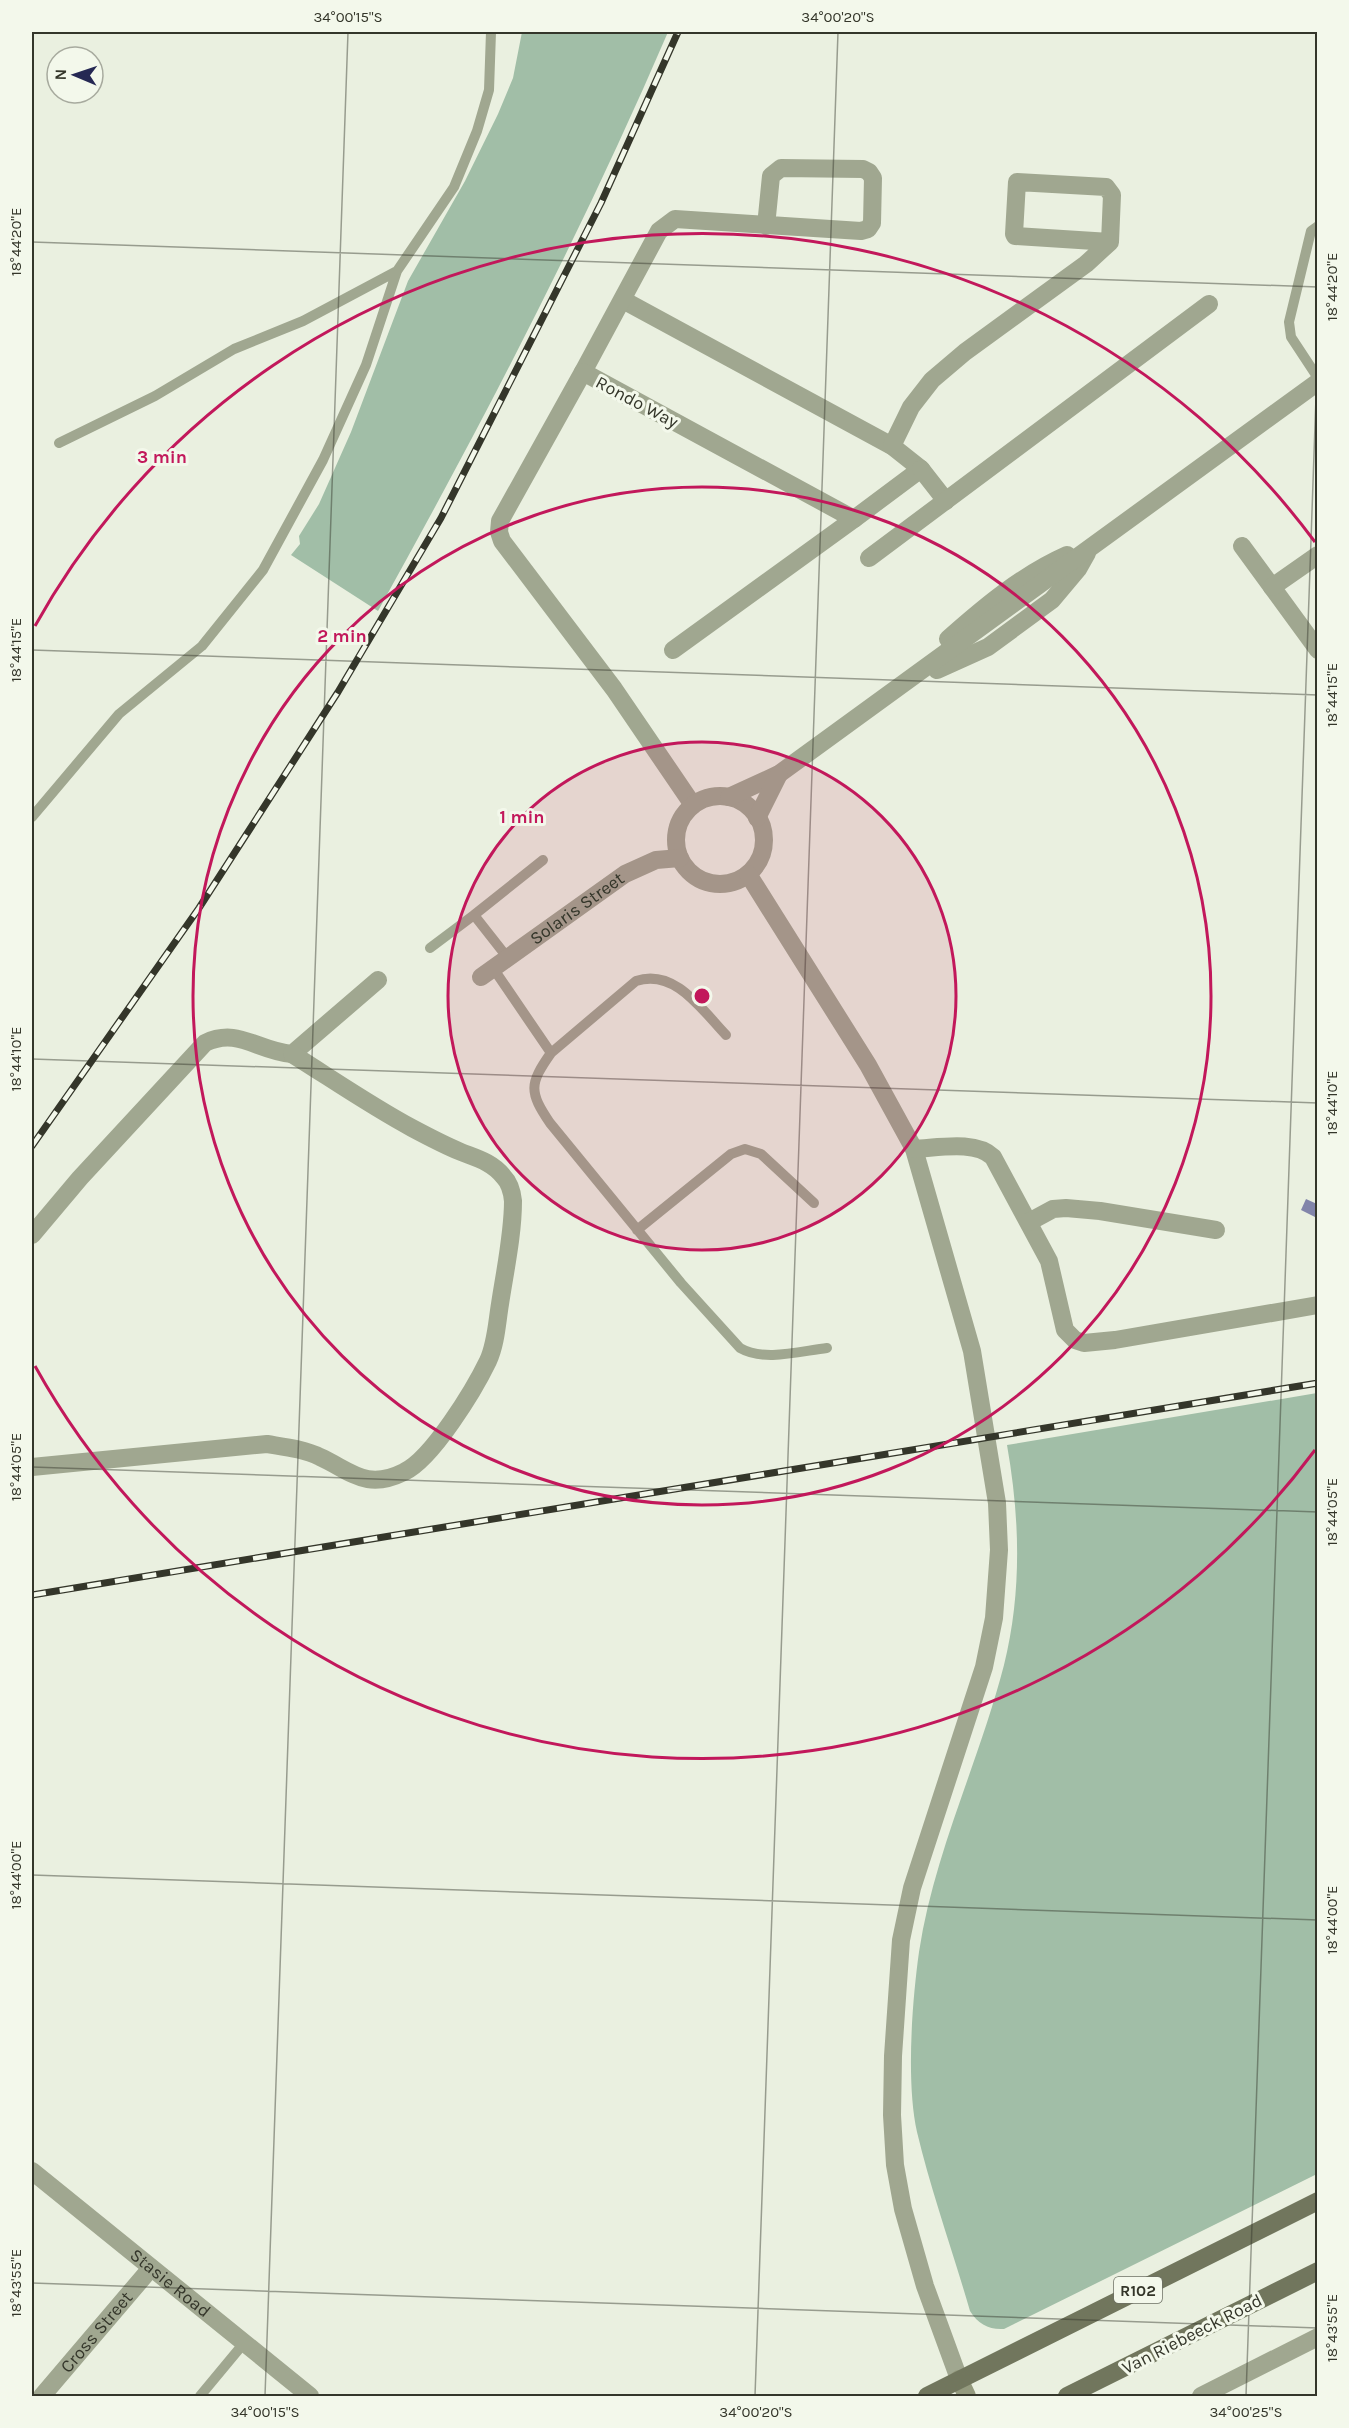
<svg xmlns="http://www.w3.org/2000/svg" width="1349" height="2428" font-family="Karla,sans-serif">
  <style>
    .green { fill: #a1bea7 }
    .water { fill: #8285aa }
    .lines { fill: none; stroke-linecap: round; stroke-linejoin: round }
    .lane { stroke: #a0a790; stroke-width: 10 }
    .street { stroke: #a0a790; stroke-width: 18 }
    .secondary { stroke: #949a7e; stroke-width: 18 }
    .primary { stroke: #71765d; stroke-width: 18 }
    .rail-casing { stroke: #34362a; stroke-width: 7 }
    .rail { stroke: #f3f8eb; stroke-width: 4.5; stroke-dasharray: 14; stroke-linecap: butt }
    .ticks { fill: none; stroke: #34362a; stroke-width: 1.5; stroke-opacity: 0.45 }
    .ring { fill: none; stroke: #c2185b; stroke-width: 3 }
    .labels { text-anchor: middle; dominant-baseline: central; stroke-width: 6; stroke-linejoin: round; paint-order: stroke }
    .shield { fill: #f3f8eb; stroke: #6d7064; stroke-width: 1.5 }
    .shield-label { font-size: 16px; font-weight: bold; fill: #34362a }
    .street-label { font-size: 18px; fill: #34362a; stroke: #f3f8eb }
    .centre { fill: #c2185b; stroke: #f3f8eb; stroke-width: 3 }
    .ring-label { font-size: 18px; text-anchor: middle; font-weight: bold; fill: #c2185b; stroke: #f3f8eb; stroke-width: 6; stroke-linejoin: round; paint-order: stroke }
    .neatline { fill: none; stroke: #34362a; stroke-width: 2 }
    .ticks-label { font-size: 15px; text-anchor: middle; fill: #34362a }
  </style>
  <rect width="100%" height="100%" fill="#eaf0e0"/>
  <!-- green -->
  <path class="green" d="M 522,32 L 668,32 C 583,230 483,422 378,611 L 291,555 L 300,544 L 299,536 L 319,504 L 351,432 L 408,281 L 465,181 L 498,114 L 513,78 Z
    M 1317,1393 L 1317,2174 L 1004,2329 C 989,2330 978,2324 970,2311 C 953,2252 931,2191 917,2132 C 906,2083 912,2002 919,1952 C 934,1853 979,1762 1004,1665 C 1022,1593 1020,1518 1007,1445 Z"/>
  <!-- water -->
  <path class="water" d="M 1306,1199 L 1317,1204 L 1317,1218 L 1301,1210 Z"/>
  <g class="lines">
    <!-- lane -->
    <path class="lane" d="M 1318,226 L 1311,231 L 1289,322 L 1291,337 L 1318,378
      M 59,443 L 155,396 L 234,349 L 303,321 L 397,271
      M 32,817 L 119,714 L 202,646 L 263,570 L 323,460 L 366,365 L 397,271 L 454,187 L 477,131 L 489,90 L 491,32
      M 430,948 L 474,915
      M 507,957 L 474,915 L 543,860
      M 493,968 L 551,1053 C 529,1084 529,1092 550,1123 L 681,1283 L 740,1348 C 764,1362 801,1351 827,1348
      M 551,1053 L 636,981 C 675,968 702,1010 726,1035
      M 637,1230 L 731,1154 L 745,1149 L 761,1154 L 814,1203
      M 200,2396 L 244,2343"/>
    <!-- street -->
    <g class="street">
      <path d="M 623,300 L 892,446 L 921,469 L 854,519"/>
      <path d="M 583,372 L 659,231 L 675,219 L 861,231 L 868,229 L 872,223 L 873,178 L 869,172 L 863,169 L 781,168 L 771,176 L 766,226"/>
      <path d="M 892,446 L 911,407 L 932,380 L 965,352 L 1086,264 L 1110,242 L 1112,195 L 1106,187 L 1017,182 L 1014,234 L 1015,236 L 1110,242"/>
      <path d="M 921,469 L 946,501"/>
      <path d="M 1242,546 L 1318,650"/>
      <path d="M 869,558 L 1209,304"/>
      <path d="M 1272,587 L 1318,555"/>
      <path d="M 948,639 C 984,607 1022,575 1067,555"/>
      <path d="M 673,650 L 854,519 L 583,372 L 500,521 L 499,532 L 502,541 L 614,689 L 693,805"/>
      <path d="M 937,670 L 988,647 L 1052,600 L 1078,569 L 1087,553"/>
      <circle cx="720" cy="840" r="44"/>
      <path d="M 729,797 L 779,774 L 1318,382"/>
      <path d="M 757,818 L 779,774"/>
      <path d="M 748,874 L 868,1065 L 914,1149 L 972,1351 L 997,1503 L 999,1550 L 994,1618 L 984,1667 L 912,1888 L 901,1940 L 893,2056 L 892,2115 L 895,2165 L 903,2209 L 925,2286 L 959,2379"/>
      <path id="s1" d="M 481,977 L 625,874 L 656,860 L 680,858"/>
      <path d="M 914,1149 C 938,1148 975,1140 993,1157 L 1049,1261 L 1065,1330 L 1075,1340 L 1084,1343 L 1115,1340 L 1318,1305"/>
      <path d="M 1029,1222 L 1053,1209 L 1066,1208 L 1100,1211 L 1216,1230"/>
      <path d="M 32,1235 L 80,1178 L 205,1043 C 238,1027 257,1051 292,1054 L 378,980"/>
      <path d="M 32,1467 L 267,1444 C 285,1447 304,1449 320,1457 C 351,1471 366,1491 404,1472 C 432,1459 474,1390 488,1361 C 496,1344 497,1322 500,1304 C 505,1271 513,1234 513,1201 C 512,1191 510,1183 503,1176 C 492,1162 476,1158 461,1152 C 444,1145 427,1136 412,1128 C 371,1106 332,1079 292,1054"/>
      <path id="s2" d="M 32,2171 L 310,2396"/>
      <path id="s3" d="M 42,2396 L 151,2268"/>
      <path d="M 1201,2396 L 1318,2337"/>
    </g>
    <!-- secondary -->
    <path class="secondary" d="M 959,2379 L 967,2396"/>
    <!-- primary -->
    <path class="primary" d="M 927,2396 L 1318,2201
      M 1067,2396 L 1318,2271"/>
    <!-- rail casing -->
    <g class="rail-casing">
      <path id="rail" d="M 32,1146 L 199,908 L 338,692 L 441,518 L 601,203 L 678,32
        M 32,1595 L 1318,1383"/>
    </g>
    <!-- rail -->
    <use href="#rail" class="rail"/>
  </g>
  <!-- ticks -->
  <path class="ticks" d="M 32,242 L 1318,287M 32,650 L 1318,695M 32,1059 L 1318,1103M 32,1467 L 1318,1512M 32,1875 L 1318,1920M 32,2283 L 1318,2328M 265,2396 L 348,32M 755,2396 L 838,32M 1246,2396 L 1318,340"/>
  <!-- distance rings -->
  <circle cx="702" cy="996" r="254" fill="#c2185b" fill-opacity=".12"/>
  <g class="ring">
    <circle cx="702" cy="996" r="254"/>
    <circle cx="702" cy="996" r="509"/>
    <path d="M1315 1450A763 763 0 0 1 35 1366M35 626A763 763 0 0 1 1315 542"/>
  </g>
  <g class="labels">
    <!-- shield labels -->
    <rect class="shield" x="1114" y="2277" width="48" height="26" rx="4.5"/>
    <g class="shield-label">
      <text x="1138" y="2290">R102</text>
    </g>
    <!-- street labels -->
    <g class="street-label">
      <text transform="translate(637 402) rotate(28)">Rondo Way</text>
      <text stroke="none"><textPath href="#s1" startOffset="118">Solaris Street</textPath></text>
      <text stroke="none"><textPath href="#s2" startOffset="178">Stasie Road</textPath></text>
      <text stroke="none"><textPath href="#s3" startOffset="84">Cross Street</textPath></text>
      <text transform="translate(1192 2334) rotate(-27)">Van Riebeeck Road</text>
    </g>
  </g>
  <circle cx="702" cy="996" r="9" class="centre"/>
  <g class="ring-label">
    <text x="162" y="463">3 min</text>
    <text x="342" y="642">2 min</text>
    <text x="522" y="823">1 min</text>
  </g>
  <!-- border -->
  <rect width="1349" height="2428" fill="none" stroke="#f3f8eb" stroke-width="66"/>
  <!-- north arrow -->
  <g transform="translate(75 75) rotate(272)"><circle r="28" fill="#f3f8eb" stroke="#a7aa9e" stroke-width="1.5"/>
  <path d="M0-4.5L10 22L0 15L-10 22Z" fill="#252853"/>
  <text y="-9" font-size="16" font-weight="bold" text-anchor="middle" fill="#34362a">N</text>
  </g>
  <rect x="33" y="33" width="1283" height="2362" class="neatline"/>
  <g class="ticks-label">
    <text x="348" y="22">34°00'15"S</text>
    <text x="838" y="22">34°00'20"S</text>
    <text transform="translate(16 242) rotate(-90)" y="5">18°44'20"E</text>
    <text transform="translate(1332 287) rotate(-90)" y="5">18°44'20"E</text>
    <text transform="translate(16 650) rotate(-90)" y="5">18°44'15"E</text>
    <text transform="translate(1332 695) rotate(-90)" y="5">18°44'15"E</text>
    <text transform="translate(16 1059) rotate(-90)" y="5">18°44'10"E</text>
    <text transform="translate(1332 1103) rotate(-90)" y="5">18°44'10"E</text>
    <text transform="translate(16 1467) rotate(-90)" y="5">18°44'05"E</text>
    <text transform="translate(1332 1512) rotate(-90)" y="5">18°44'05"E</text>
    <text transform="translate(16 1875) rotate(-90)" y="5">18°44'00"E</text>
    <text transform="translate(1332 1920) rotate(-90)" y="5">18°44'00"E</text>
    <text transform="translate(16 2283) rotate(-90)" y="5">18°43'55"E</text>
    <text transform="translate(1332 2328) rotate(-90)" y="5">18°43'55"E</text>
    <text x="265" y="2417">34°00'15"S</text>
    <text x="756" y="2417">34°00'20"S</text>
    <text x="1246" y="2417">34°00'25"S</text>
  </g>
</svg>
